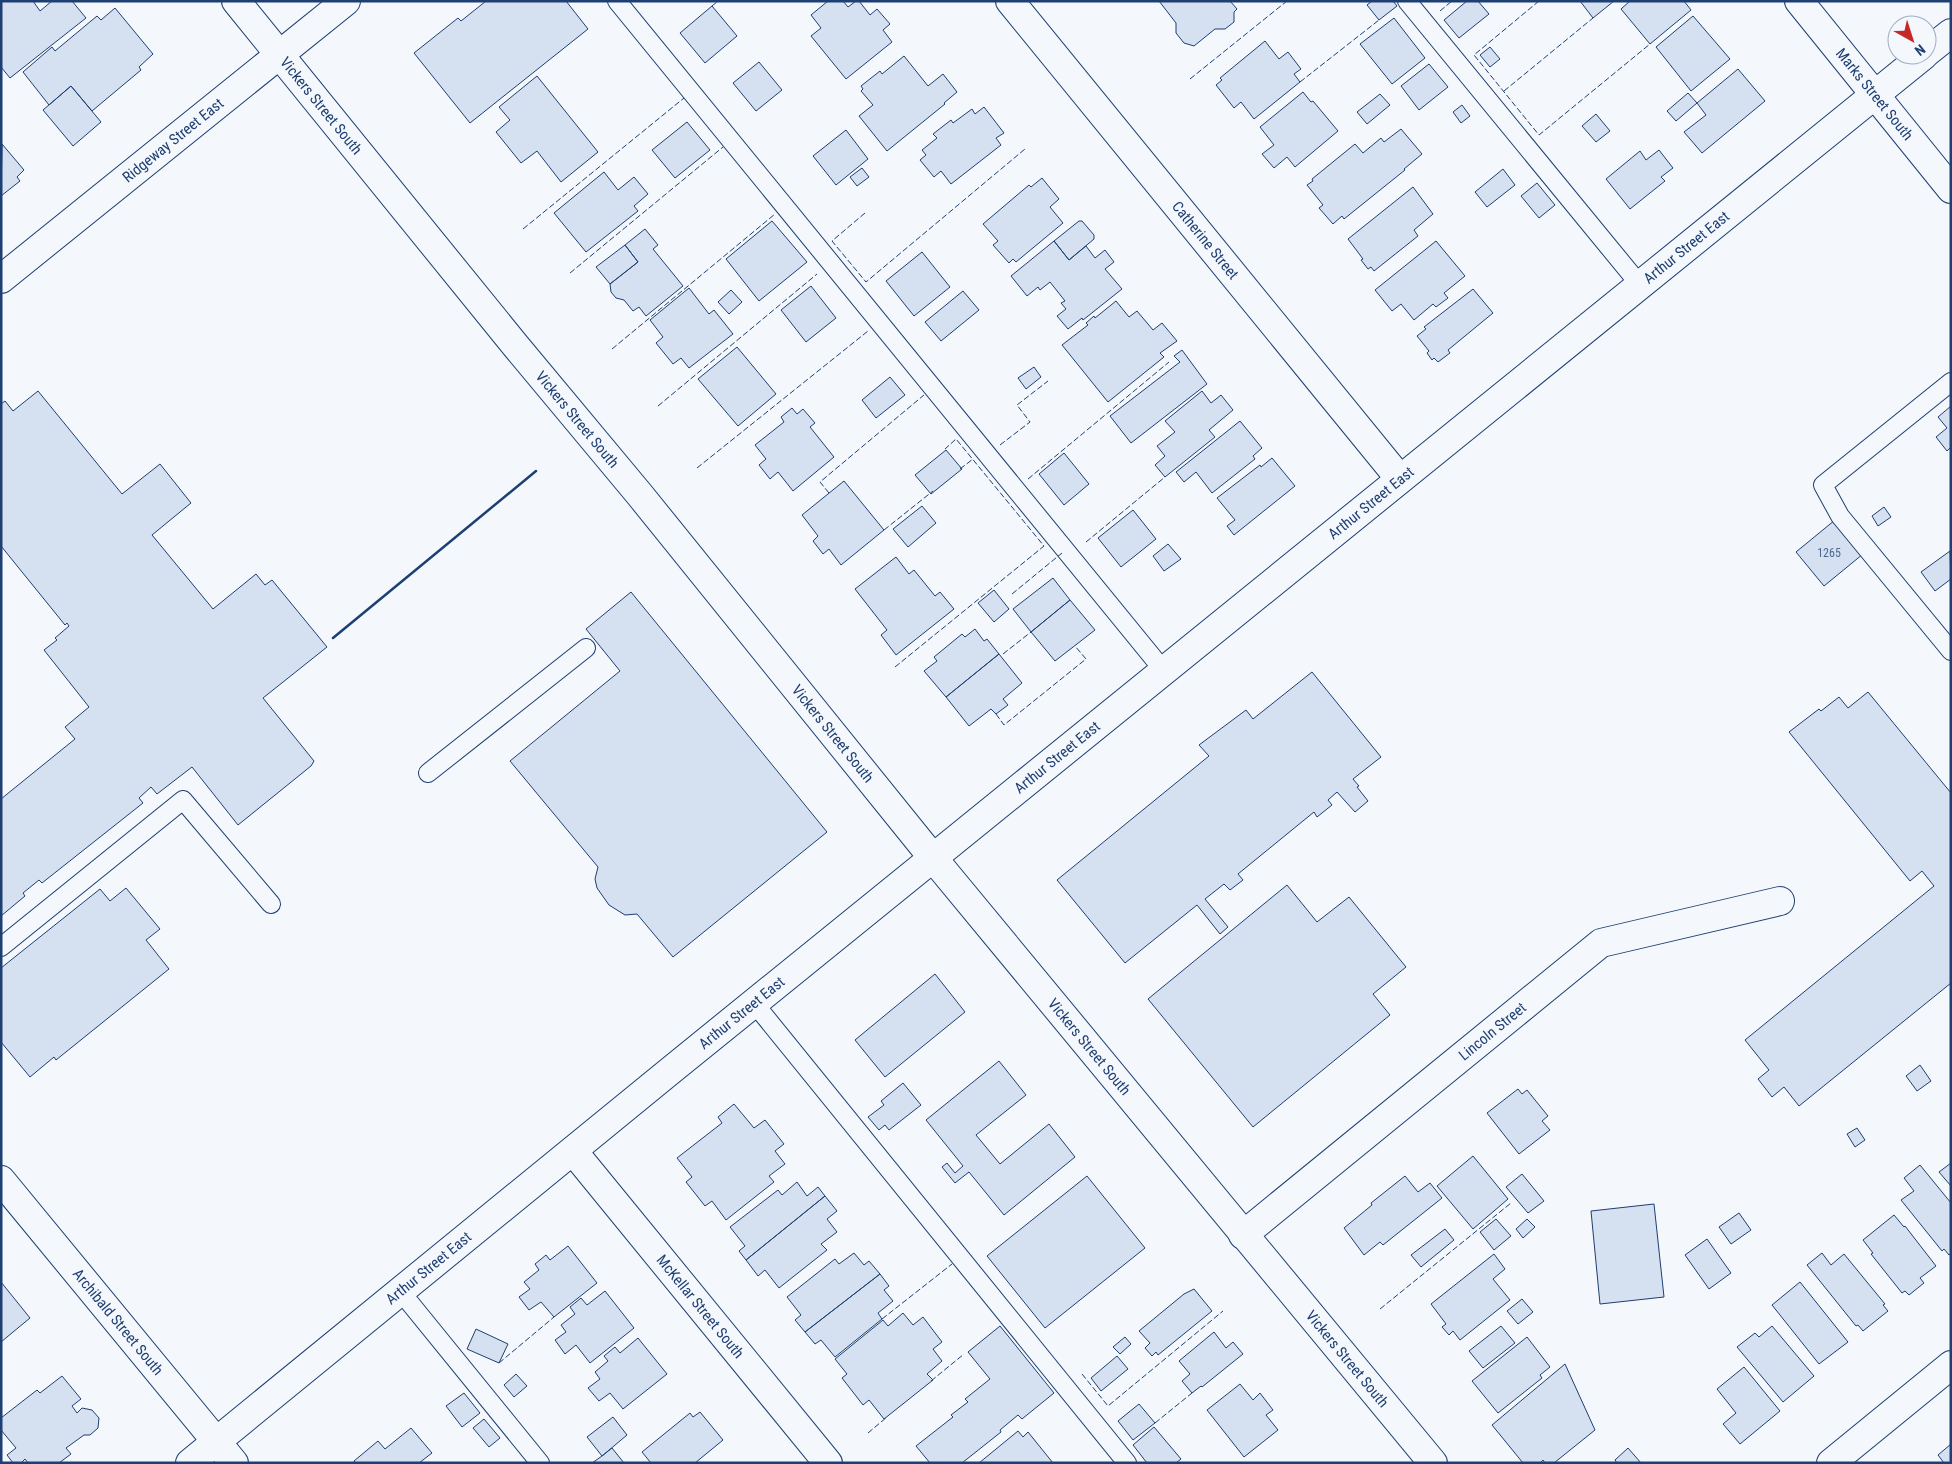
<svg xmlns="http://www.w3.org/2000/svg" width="1952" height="1464" font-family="'Roboto Condensed',sans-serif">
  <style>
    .building { fill: #d5e0f0; stroke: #1d3f73 }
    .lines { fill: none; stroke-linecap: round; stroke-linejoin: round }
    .lane-casing { stroke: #1d3f73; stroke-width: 20 }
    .street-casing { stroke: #1d3f73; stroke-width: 30 }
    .secondary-casing { stroke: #1d3f73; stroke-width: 30 }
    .lane { stroke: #f4f7fb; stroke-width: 18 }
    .street { stroke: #f4f7fb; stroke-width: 28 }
    .secondary { stroke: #f4f7fb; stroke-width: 28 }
    .fence { stroke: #1d3f73; stroke-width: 1; stroke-dasharray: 6 2.5; stroke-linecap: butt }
    .wall { stroke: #1d3f73; stroke-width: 2.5 }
    .labels { text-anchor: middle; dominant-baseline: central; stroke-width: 4; stroke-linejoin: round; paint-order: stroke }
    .number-label { font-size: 12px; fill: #4b6792 }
    .street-label { font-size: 15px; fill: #1d3f73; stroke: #f4f7fb }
  </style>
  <rect width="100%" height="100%" fill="#f4f7fb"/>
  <!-- building -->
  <path class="building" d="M 1,1 L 33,1 L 40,11 L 52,1 L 72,1 L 86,18 L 10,78 L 1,67 Z
    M 486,1 L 566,1 L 588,29 L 470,123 L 414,53 L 458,18 L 461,21 Z
    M 828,1 L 843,1 L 848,7 L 856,1 L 859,1 L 870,15 L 877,9 L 890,24 L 883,30 L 892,42 L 846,79 L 811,36 L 821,28 L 811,15 Z
    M 1159,1 L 1230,1 L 1237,9 L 1234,12 L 1234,22 L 1225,29 L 1215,29 L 1194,46 L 1184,43 L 1176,33 L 1176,23 Z
    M 1372,1 L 1393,1 L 1397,6 L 1379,20 L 1367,5 Z
    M 1467,1 L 1478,1 L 1489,14 L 1459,38 L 1444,20 Z
    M 1580,1 L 1614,1 L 1593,18 Z
    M 1630,1 L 1684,1 L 1691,10 L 1650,44 L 1621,9 Z
    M 712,6 L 737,36 L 705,63 L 680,33 Z
    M 115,8 L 153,54 L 139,67 L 141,70 L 92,111 L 71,86 L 49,105 L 23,72 L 52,47 L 55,51 L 97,16 L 101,20 Z
    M 1693,16 L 1730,59 L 1691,91 L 1656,47 Z
    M 1394,18 L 1425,58 L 1392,84 L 1360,44 Z
    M 1265,41 L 1279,59 L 1288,52 L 1301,69 L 1294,74 L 1300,82 L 1254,119 L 1241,102 L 1234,108 L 1216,85 L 1222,80 L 1220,78 Z
    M 1490,47 L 1500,59 L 1490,67 L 1480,55 Z
    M 904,56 L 928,86 L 943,74 L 957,92 L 944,103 L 945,104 L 887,151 L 859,116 L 873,105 L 861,91 L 863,89 L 861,86 L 880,71 L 882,74 Z
    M 759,62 L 782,90 L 756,111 L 733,83 Z
    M 1429,64 L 1448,87 L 1419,110 L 1401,86 Z
    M 1738,69 L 1765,101 L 1702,153 L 1684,132 L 1706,115 L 1697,103 Z
    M 537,76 L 598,152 L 561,182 L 537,151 L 521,163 L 496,132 L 510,120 L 499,107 Z
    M 71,86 L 101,122 L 73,146 L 43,110 Z
    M 1303,92 L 1311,102 L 1313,101 L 1338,131 L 1295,167 L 1287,157 L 1274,168 L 1262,154 L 1274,145 L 1260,127 Z
    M 1688,93 L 1697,103 L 1676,121 L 1667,111 Z
    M 1380,94 L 1390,105 L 1367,124 L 1357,112 Z
    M 1462,105 L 1470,116 L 1461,123 L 1453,112 Z
    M 984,107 L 1004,133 L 996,138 L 1001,145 L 951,184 L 941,171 L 934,177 L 920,160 L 926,155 L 922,150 L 937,138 L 933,134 L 951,120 L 953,123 L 972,109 L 975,114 Z
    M 1596,114 L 1610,131 L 1596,142 L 1582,126 Z
    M 687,122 L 710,150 L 675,178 L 652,150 Z
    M 1401,129 L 1422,154 L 1404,169 L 1405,170 L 1344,219 L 1342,216 L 1333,224 L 1319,208 L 1323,205 L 1307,185 L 1313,181 L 1312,179 L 1355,144 L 1363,153 L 1381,138 L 1384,142 Z
    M 846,130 L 868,159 L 836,185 L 813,156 Z
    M 2,144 L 24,170 L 17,177 L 20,181 L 1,196 Z
    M 1659,150 L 1673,168 L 1661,177 L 1665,181 L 1630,209 L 1606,179 L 1640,151 L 1646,160 Z
    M 862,168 L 869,177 L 857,186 L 850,177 Z
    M 1503,169 L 1515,185 L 1487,207 L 1475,192 Z
    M 604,172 L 618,190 L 634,177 L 648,194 L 634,206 L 638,211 L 586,252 L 554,213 Z
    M 1042,178 L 1059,199 L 1050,207 L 1063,223 L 1016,262 L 1013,259 L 1009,263 L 993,245 L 998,241 L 983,224 L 1029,185 L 1031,187 Z
    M 1537,183 L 1555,205 L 1539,218 L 1521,196 Z
    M 1413,187 L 1433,214 L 1414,230 L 1418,236 L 1374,271 L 1371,267 L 1368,269 L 1361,260 L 1363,259 L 1348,239 Z
    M 772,221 L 807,262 L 759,301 L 726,259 Z
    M 1079,221 L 1082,221 L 1094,235 L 1094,239 L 1069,260 L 1054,241 Z
    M 645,229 L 658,245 L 653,249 L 683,286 L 646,316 L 639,307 L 633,311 L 624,300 L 616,298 L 611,292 L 610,284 L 638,262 L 625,245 Z
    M 1054,241 L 1069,260 L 1086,246 L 1095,258 L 1105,250 L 1114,262 L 1105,269 L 1122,289 L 1083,320 L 1082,318 L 1068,329 L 1057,316 L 1066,309 L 1061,303 L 1065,301 L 1050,282 L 1040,290 L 1038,287 L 1027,296 L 1011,276 Z
    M 1436,241 L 1465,276 L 1444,293 L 1448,298 L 1436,307 L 1433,304 L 1414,320 L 1401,304 L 1392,311 L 1375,290 Z
    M 625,245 L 638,262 L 610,284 L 596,267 Z
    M 922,252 L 950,287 L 914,316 L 886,281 Z
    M 811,286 L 836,318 L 806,342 L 781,310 Z
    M 689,288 L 709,314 L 714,310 L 733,334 L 689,368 L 681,358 L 673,364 L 656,343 L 663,337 L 650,320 Z
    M 1473,289 L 1493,313 L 1448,350 L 1450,353 L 1438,362 L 1434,358 L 1432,360 L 1427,353 L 1429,351 L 1417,336 L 1426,329 L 1424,327 Z
    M 731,290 L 742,302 L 729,314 L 718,302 Z
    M 963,291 L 979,310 L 941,341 L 925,322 Z
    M 1116,301 L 1129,317 L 1137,311 L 1153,330 L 1162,323 L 1177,341 L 1160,353 L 1164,357 L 1108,402 L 1062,345 L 1088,325 L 1086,323 L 1094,316 L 1095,318 Z
    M 737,347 L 776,394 L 738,426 L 698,379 Z
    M 1182,350 L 1207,384 L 1131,443 L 1110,416 L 1180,362 L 1174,356 Z
    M 1034,367 L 1041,377 L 1026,389 L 1018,378 Z
    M 890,377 L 905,395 L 876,418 L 862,400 Z
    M 38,391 L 122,494 L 160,464 L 191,503 L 152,535 L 213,609 L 256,574 L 265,585 L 272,580 L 327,647 L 263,698 L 314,761 L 311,766 L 238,825 L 192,767 L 157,794 L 151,787 L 139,798 L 143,803 L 42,883 L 39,880 L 23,893 L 25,896 L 1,916 L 1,799 L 75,739 L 65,727 L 89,707 L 44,650 L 57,640 L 55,638 L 69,626 L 67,623 L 65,625 L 1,546 L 1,404 L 5,401 L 13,411 Z
    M 1202,391 L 1211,403 L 1221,395 L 1233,410 L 1209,430 L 1215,437 L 1165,477 L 1155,465 L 1165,456 L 1157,446 L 1175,432 L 1165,421 Z
    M 1951,406 L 1951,447 L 1947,451 L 1936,437 L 1947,428 L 1938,417 Z
    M 792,408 L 797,414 L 803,409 L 815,423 L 810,427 L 834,457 L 793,491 L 778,472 L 770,479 L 759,465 L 766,459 L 755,445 L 784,422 L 781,417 Z
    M 1240,421 L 1262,448 L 1253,456 L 1255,459 L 1212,493 L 1196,472 L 1184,482 L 1176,472 Z
    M 946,450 L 962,469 L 931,494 L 915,475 Z
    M 1064,453 L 1089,484 L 1064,505 L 1039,474 Z
    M 1272,458 L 1295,486 L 1234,535 L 1227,526 L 1235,520 L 1217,498 L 1260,465 L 1261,467 Z
    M 844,481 L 884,530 L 841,565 L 829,549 L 823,554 L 813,541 L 818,536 L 802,515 Z
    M 922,506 L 936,523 L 908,547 L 893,529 Z
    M 1884,507 L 1891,517 L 1878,526 L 1872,516 Z
    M 1133,510 L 1156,539 L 1121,567 L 1098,538 Z
    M 1835,520 L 1863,554 L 1824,586 L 1796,552 Z
    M 1168,544 L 1181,559 L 1164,571 L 1153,556 Z
    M 1950,551 L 1951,579 L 1935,591 L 1921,572 Z
    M 896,557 L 909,574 L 914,570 L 935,596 L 940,592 L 954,609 L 896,655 L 881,635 L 887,630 L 855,589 Z
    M 1053,578 L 1070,600 L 1031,632 L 1013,609 Z
    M 994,590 L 1009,609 L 994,622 L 978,603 Z
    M 631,592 L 827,832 L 673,957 L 637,914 L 625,915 L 609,905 L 597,888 L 595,879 L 598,867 L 510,761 L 620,671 L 586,629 Z
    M 1070,600 L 1095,630 L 1055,661 L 1031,632 Z
    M 975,629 L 984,641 L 987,639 L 999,654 L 946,697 L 924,671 L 937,661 L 934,657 L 962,634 L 965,637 Z
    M 999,654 L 1022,683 L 1003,699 L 1008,705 L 996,714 L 991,709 L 969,726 L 946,697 Z
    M 1312,672 L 1381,757 L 1353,779 L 1359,786 L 1357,787 L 1368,801 L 1355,812 L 1337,792 L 1328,800 L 1332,805 L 1317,817 L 1314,812 L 1238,874 L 1243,880 L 1230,890 L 1224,884 L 1205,899 L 1228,927 L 1220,934 L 1197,905 L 1125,963 L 1057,880 L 1209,756 L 1199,745 L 1246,710 L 1253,719 Z
    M 1868,692 L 1951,793 L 1951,983 L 1799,1106 L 1784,1087 L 1772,1097 L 1758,1079 L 1769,1070 L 1745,1040 L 1934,886 L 1922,871 L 1910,881 L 1789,732 L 1819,709 L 1821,711 L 1839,697 L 1848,708 Z
    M 1287,885 L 1317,922 L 1349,897 L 1406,967 L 1373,994 L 1390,1015 L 1253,1127 L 1148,999 Z
    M 126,888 L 160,929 L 146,940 L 169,969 L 56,1060 L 54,1057 L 30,1077 L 1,1042 L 1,968 L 100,889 L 110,901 Z
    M 935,974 L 965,1012 L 885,1077 L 855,1040 Z
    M 999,1061 L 1026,1095 L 976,1135 L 1000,1164 L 1049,1124 L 1075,1157 L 1004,1215 L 969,1172 L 955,1183 L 942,1167 L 947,1163 L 955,1173 L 963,1166 L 926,1120 Z
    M 1920,1065 L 1931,1081 L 1917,1091 L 1906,1076 Z
    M 903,1083 L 921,1105 L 889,1130 L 885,1125 L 879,1130 L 868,1117 L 884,1105 L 881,1101 Z
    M 1518,1089 L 1522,1094 L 1527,1090 L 1548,1116 L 1542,1121 L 1550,1130 L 1519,1154 L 1487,1113 Z
    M 734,1104 L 754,1128 L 765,1120 L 784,1144 L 775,1151 L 785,1164 L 769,1176 L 774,1182 L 726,1220 L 712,1201 L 705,1206 L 686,1182 L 692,1177 L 677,1158 L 722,1123 L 718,1117 Z
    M 1857,1128 L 1865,1140 L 1855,1147 L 1847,1134 Z
    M 1473,1156 L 1508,1199 L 1473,1229 L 1437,1186 Z
    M 1951,1163 L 1951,1186 L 1939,1172 Z
    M 1920,1165 L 1951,1203 L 1951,1253 L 1949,1255 L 1944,1249 L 1942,1251 L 1901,1200 L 1914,1191 L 1904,1178 Z
    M 1522,1174 L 1544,1201 L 1528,1213 L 1506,1187 Z
    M 1087,1176 L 1145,1248 L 1045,1328 L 987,1256 Z
    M 1405,1176 L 1418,1192 L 1430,1183 L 1442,1198 L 1383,1245 L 1380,1242 L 1364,1255 L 1344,1228 L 1372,1205 L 1371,1203 Z
    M 797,1182 L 807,1196 L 818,1187 L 825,1196 L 746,1260 L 739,1251 L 745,1246 L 730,1227 L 778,1190 L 782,1195 Z
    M 825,1196 L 837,1211 L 827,1219 L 837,1232 L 821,1244 L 827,1250 L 779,1288 L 765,1270 L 758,1276 L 746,1260 Z
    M 1654,1204 L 1664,1297 L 1600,1304 L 1591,1211 Z
    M 1739,1213 L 1751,1230 L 1731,1244 L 1719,1227 Z
    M 1894,1215 L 1904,1227 L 1905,1226 L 1936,1266 L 1920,1278 L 1924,1283 L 1909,1295 L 1905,1291 L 1902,1293 L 1871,1254 L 1873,1253 L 1863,1240 Z
    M 1496,1219 L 1511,1236 L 1494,1250 L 1480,1232 Z
    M 1527,1219 L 1535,1227 L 1523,1238 L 1516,1229 Z
    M 1445,1229 L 1454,1240 L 1421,1267 L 1411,1255 Z
    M 1707,1239 L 1731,1273 L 1709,1289 L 1685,1255 Z
    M 568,1246 L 597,1283 L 554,1317 L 541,1302 L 529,1310 L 519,1297 L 530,1289 L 524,1282 L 539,1270 L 535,1264 L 546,1255 L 550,1260 Z
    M 854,1253 L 864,1265 L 869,1261 L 880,1274 L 805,1332 L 795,1320 L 801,1315 L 787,1297 L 835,1259 L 839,1264 Z
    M 1822,1253 L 1831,1265 L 1844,1254 L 1885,1304 L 1883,1305 L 1888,1311 L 1863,1331 L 1858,1325 L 1856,1326 L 1807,1265 Z
    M 1494,1254 L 1505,1269 L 1493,1279 L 1510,1300 L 1460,1340 L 1453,1331 L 1449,1335 L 1442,1327 L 1446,1324 L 1431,1304 Z
    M 880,1274 L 889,1286 L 884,1290 L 893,1301 L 878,1313 L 882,1319 L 835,1357 L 821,1340 L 815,1344 L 805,1332 Z
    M 1,1282 L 30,1318 L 1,1342 Z
    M 1800,1282 L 1848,1342 L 1819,1364 L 1772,1305 Z
    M 1194,1289 L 1212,1311 L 1158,1355 L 1156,1352 L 1152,1356 L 1145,1348 L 1150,1343 L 1139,1331 L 1184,1294 Z
    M 605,1291 L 634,1328 L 590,1363 L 576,1345 L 565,1354 L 555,1340 L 566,1332 L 561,1325 L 575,1314 L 570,1307 L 581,1298 L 587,1305 Z
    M 1522,1299 L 1533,1312 L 1518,1324 L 1507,1311 Z
    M 903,1313 L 913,1325 L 923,1317 L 942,1342 L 933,1349 L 942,1361 L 927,1374 L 933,1380 L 884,1419 L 869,1400 L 863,1405 L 842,1378 L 847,1374 L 835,1359 L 883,1320 L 888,1326 Z
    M 1000,1326 L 1054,1393 L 1022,1419 L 1018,1415 L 1000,1430 L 1001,1432 L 962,1463 L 930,1463 L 916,1446 L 953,1417 L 951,1415 L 968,1402 L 965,1399 L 990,1379 L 968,1352 Z
    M 1501,1326 L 1515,1343 L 1483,1368 L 1469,1351 Z
    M 1772,1326 L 1814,1376 L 1783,1402 L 1737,1347 L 1755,1333 L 1759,1337 Z
    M 476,1329 L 508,1344 L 499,1363 L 467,1349 Z
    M 1214,1332 L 1226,1348 L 1233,1342 L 1243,1354 L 1202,1387 L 1201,1386 L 1192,1393 L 1182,1381 L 1190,1374 L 1179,1361 Z
    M 1125,1337 L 1131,1344 L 1120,1354 L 1113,1347 Z
    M 1527,1337 L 1550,1367 L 1540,1375 L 1542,1378 L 1498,1413 L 1472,1381 Z
    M 638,1338 L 667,1374 L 623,1409 L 610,1393 L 599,1401 L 588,1388 L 600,1379 L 595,1372 L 608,1361 L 604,1356 L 615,1347 L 620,1353 Z
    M 1117,1356 L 1128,1369 L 1101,1391 L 1091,1378 Z
    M 1565,1364 L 1595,1430 L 1554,1463 L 1545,1463 L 1543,1460 L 1540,1463 L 1523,1463 L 1492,1425 Z
    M 1744,1367 L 1780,1411 L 1740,1444 L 1723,1424 L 1736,1413 L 1717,1389 Z
    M 516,1374 L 527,1386 L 514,1397 L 504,1385 Z
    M 62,1376 L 81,1399 L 72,1406 L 77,1413 L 82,1408 L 92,1410 L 99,1418 L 98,1428 L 90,1435 L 84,1435 L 66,1448 L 71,1454 L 59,1463 L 28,1463 L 25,1459 L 21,1463 L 13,1463 L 7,1455 L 16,1448 L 1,1430 L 1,1418 L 37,1390 L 40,1393 Z
    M 1240,1384 L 1253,1400 L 1260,1393 L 1273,1410 L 1266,1415 L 1278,1430 L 1244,1457 L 1207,1410 Z
    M 464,1393 L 480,1413 L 462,1427 L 446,1406 Z
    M 1139,1404 L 1155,1423 L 1133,1440 L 1118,1421 Z
    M 700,1412 L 723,1440 L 695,1463 L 651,1463 L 642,1452 L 690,1413 L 693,1417 Z
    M 613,1417 L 627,1435 L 602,1456 L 587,1437 Z
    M 484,1419 L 500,1438 L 489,1447 L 473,1428 Z
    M 1154,1427 L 1181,1459 L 1176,1463 L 1147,1463 L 1133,1445 Z
    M 411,1428 L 432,1453 L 419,1463 L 355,1463 L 354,1461 L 378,1441 L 385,1449 Z
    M 1018,1431 L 1023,1437 L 1028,1432 L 1053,1463 L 979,1463 Z
    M 1951,1444 L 1951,1463 L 1944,1463 L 1938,1455 Z
    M 612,1448 L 624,1463 L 592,1463 L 602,1456 Z
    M 1628,1448 L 1641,1463 L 1617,1463 L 1615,1460 Z"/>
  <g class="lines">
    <!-- lane casing -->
    <g class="lane-casing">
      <path id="lane" d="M 617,1 L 1164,671
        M 1407,1 L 1640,285
        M 1951,382 L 1823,485 L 1840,516 L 1951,651
        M 428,773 L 586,648
        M 1,947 L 183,800 L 271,904
        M 754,1003 L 1127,1463
        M 401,1292 L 540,1463"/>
    </g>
    <!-- street casing -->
    <g class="street-casing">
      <g id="street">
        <path id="s1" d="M 236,1 L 515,345 L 640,495 L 933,858"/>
        <path id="s2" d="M 1010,1 L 1400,479"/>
        <path id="s3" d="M 1799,1 L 1951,189"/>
        <path id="s4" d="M 1,279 L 346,1"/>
        <path id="s5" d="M 573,1151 L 828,1463"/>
        <path id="s6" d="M 1,1180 L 234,1463"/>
        <path id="s7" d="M 1243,1235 L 1601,943 L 1780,901"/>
        <path d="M 1831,1463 L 1951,1365"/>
      </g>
    </g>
    <!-- secondary casing -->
    <g class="secondary-casing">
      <g id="secondary">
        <path d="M 1927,52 L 1951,33"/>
        <path id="s8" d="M 933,858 L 1433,1463"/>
        <path id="s9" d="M 190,1463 L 670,1071 L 1924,55"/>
      </g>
    </g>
    <!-- lane -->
    <use href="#lane" class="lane"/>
    <!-- street -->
    <use href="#street" class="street"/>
    <!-- secondary -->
    <use href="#secondary" class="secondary"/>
    <!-- fence -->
    <path class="fence" d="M 1539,1 L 1474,55 L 1539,135 L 1650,44
      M 712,6 L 718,1
      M 1440,11 L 1452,1
      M 1190,79 L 1287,1
      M 1300,82 L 1379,20
      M 1504,91 L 1593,18
      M 865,213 L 832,241 L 866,282 L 1025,149
      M 523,229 L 684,98
      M 570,273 L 723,147
      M 612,349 L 775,214
      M 658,406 L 817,274
      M 1000,445 L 1030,422 L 1017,405 L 1048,381
      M 697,468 L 868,331
      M 960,469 L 973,459
      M 1028,479 L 1169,362
      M 829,493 L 820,482 L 924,395
      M 884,530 L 933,491
      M 1086,542 L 1165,477
      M 1012,594 L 1062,553
      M 1003,654 L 1031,632
      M 895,667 L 1044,546 L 956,439 L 945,449
      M 996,714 L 1004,725 L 1086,659 L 1075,646
      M 1380,1309 L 1511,1203
      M 882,1319 L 952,1264
      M 499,1363 L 554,1317
      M 1082,1374 L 1108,1406 L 1223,1311
      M 931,1381 L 964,1354
      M 1155,1423 L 1192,1393
      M 868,1433 L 887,1417"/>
    <!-- wall -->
    <path class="wall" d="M 333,638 L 536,471"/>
  </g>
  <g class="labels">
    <!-- number labels -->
    <g class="number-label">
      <text x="1829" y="553">1265</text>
    </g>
    <!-- street labels -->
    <g class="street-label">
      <text stroke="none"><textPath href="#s3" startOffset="120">Marks Street South</textPath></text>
      <text stroke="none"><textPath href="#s1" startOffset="135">Vickers Street South</textPath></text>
      <text stroke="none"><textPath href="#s4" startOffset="221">Ridgeway Street East</textPath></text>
      <text stroke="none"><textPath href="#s2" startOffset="309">Catherine Street</textPath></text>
      <text stroke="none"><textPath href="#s9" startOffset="1928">Arthur Street East</textPath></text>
      <text stroke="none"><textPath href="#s1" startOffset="540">Vickers Street South</textPath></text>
      <text stroke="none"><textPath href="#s9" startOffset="1522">Arthur Street East</textPath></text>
      <text stroke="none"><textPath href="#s1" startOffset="945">Vickers Street South</textPath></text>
      <text stroke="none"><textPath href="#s9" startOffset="1118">Arthur Street East</textPath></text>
      <text stroke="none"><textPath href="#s9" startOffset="712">Arthur Street East</textPath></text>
      <text stroke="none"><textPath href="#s7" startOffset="322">Lincoln Street</textPath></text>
      <text stroke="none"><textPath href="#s8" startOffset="245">Vickers Street South</textPath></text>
      <text stroke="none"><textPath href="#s9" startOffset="308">Arthur Street East</textPath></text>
      <text stroke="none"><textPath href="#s5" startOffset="201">McKellar Street South</textPath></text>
      <text stroke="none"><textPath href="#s6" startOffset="184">Archibald Street South</textPath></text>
      <text stroke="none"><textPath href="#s8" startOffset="650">Vickers Street South</textPath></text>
    </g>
  </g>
  <!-- border -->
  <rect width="1952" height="1464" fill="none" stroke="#1d3f73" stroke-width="5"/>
  <!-- north arrow -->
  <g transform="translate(1912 40) rotate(141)"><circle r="24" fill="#f4f7fb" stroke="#9eadc5"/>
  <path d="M0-4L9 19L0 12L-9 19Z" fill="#c62828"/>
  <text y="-8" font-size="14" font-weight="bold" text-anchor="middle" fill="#1d3f73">N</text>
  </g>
</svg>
